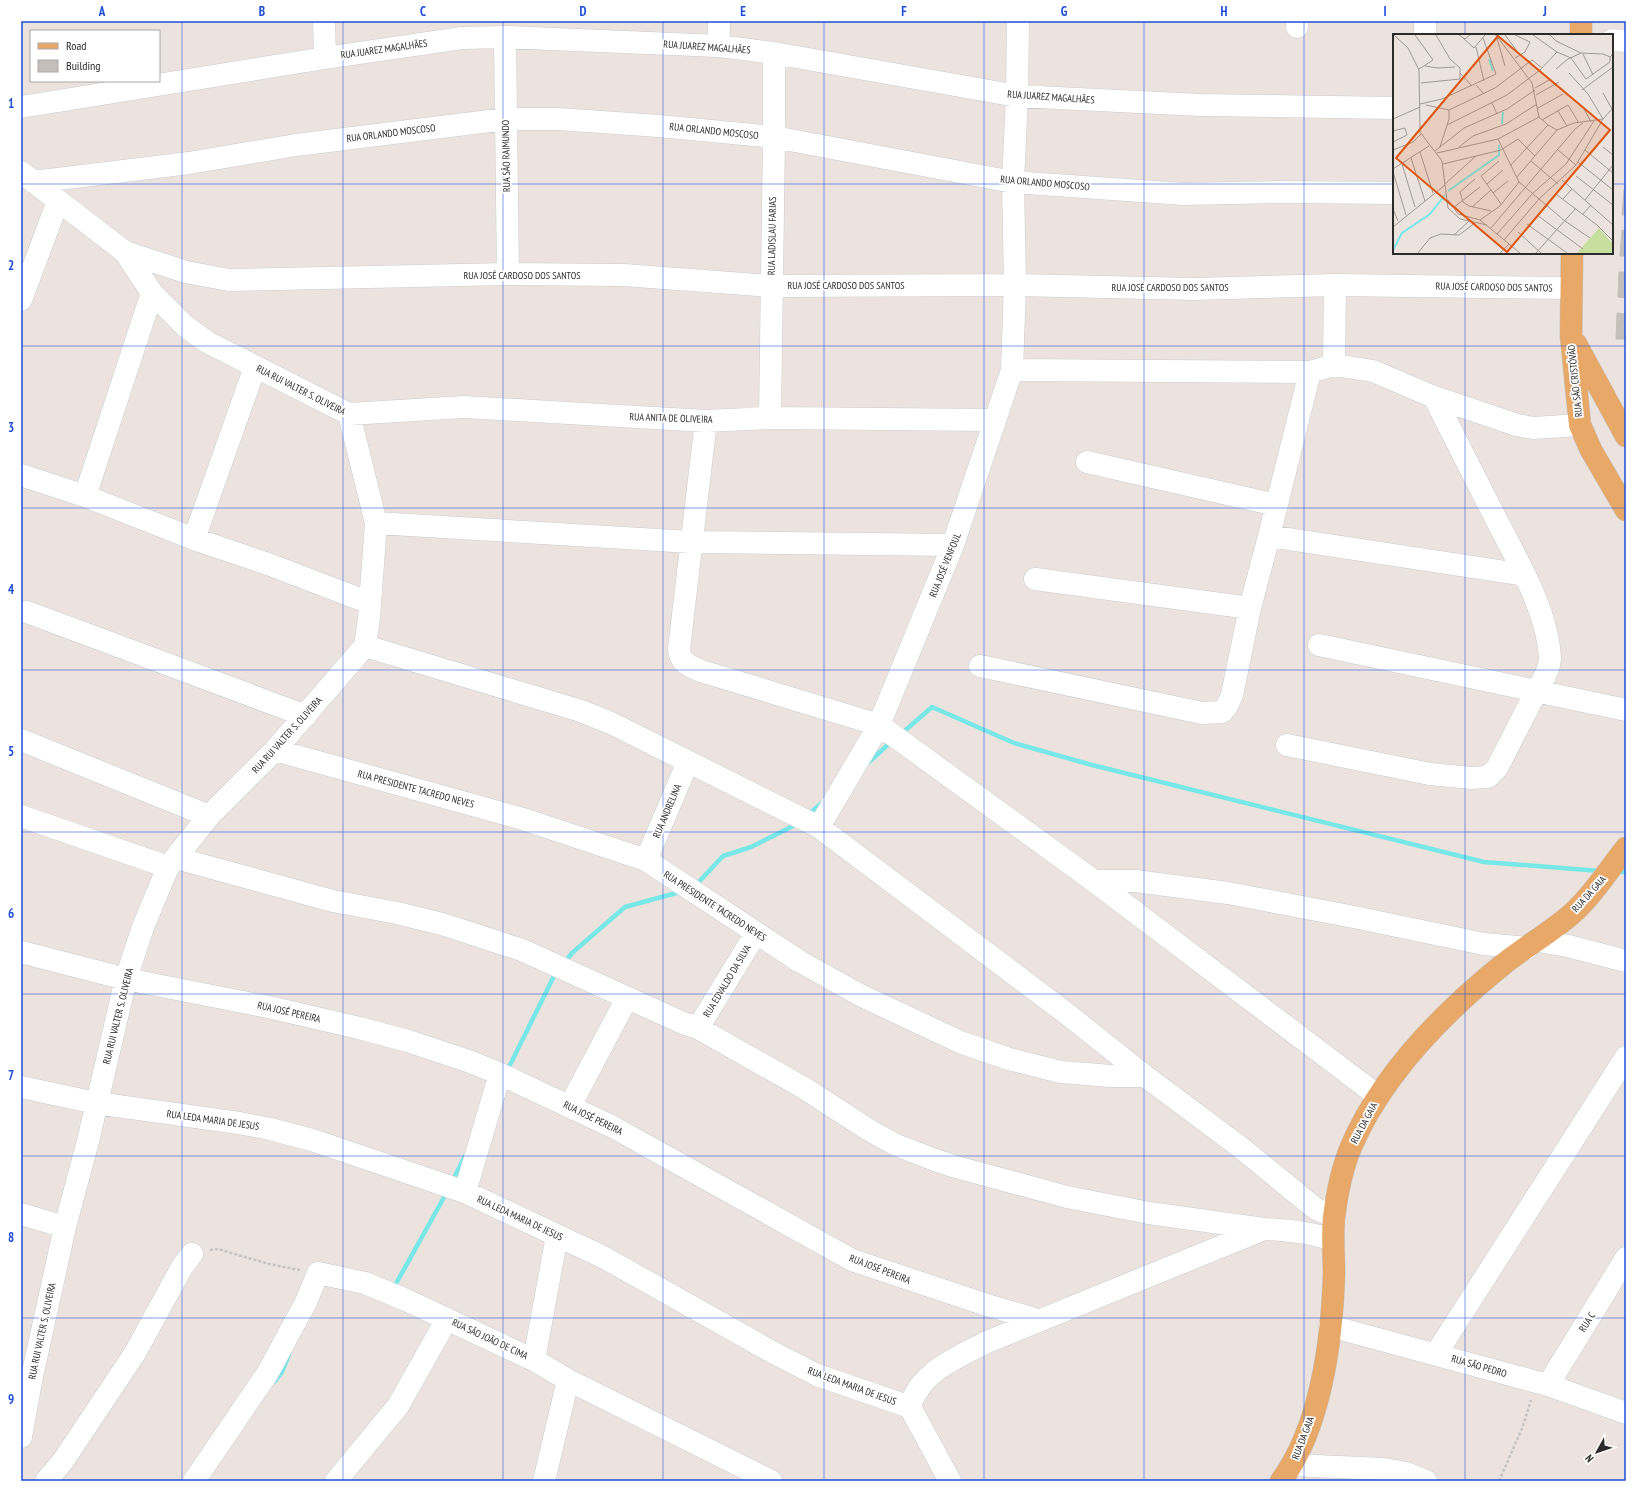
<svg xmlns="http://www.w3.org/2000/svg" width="1647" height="1502" font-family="'PT Sans Narrow',sans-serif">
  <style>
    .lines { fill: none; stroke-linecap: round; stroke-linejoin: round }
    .stream { stroke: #78e7e7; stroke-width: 4.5 }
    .building { fill: #c5beba; stroke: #c8beb8 }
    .minor-casing { stroke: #c6cdd4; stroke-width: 23 }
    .major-casing { stroke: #c4c4c4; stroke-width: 23 }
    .path { stroke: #c4c4c4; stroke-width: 2.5; stroke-dasharray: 3 2; stroke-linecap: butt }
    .minor { stroke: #fff; stroke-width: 22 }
    .major { stroke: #e8a867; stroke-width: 22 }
    .grid { fill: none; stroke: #1d4ed8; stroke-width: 1; stroke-opacity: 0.55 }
    .labels { text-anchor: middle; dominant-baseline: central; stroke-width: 3.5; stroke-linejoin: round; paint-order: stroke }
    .street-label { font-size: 10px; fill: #2b2b2b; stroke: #fff }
    .inset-river { fill: none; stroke: #78e7e7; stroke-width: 2 }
    .inset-road { fill: none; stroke: #9f9996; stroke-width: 1 }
    .view { fill: #df570e; fill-opacity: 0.15; stroke: #df570e; stroke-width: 2 }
    .inset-edge { fill: none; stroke: #2b2b2b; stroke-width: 2 }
    .neatline { fill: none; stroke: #1d4ed8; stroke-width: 1.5 }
    .grid-label { font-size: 13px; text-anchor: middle; font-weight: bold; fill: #1d4ed8 }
  </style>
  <rect width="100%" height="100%" fill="#ece3de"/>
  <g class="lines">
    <!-- stream -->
    <path class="stream" d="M 901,734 L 932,707 L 1014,743 L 1092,765 L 1484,862 L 1600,871
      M 868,763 L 892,741
      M 809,814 L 823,802
      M 1616,872 L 1626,872
      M 696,885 L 723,856 L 751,847 L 797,824
      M 564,963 L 572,953 L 625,907 L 680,892
      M 507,1071 L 556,972
      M 452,1182 L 465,1156
      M 393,1289 L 447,1192
      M 275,1381 L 282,1372 L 289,1355"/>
  </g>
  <!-- building -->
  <path class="building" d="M 1624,189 L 1626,189 L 1626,215 L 1622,215 Z
    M 1622,230 L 1626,231 L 1626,256 L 1620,256 Z
    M 1619,272 L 1626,272 L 1626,298 L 1618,297 Z
    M 1617,313 L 1626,314 L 1626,339 L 1616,339 Z"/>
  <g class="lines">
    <!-- minor casing -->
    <g class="minor-casing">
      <path id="minor" d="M 324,21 L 325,58
        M 1297,21 L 1297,27
        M 1425,35 L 1425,21
        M 505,37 L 508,274
        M 1612,40 L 1626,41
        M 719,46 L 719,21
        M 21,107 L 325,58 L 462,38 L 505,37 L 719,46 L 774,53 L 1017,96 L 1200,105 L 1394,108
        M 21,172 L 125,252 L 152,293 L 185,326 L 207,342 L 349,414 L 376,523 L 369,618 L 365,646 L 275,750 L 209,816 L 168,867 L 143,927 L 126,979 L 88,1141 L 65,1227 L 31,1381 L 21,1437
        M 33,182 L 189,163 L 296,145 L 506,119 L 558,119 L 659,126 L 774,137 L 1013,182 L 1183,194 L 1279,192 L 1394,193
        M 125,252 L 186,272 L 229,280 L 508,274 L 624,275 L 771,286 L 1015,285 L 1194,289 L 1335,285 L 1571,288
        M 152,293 L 85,496 L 194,539 L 268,564 L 370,603
        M 21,300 L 58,201
        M 1334,365 L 1335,285
        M 1012,370 L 1310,372 L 1334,365 L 1373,371 L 1434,397 L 1517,425 L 1533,428 L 1580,425
        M 349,414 L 464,407 L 706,421 L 770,418 L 994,420
        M 770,418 L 774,137 L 774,53
        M 706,421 L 679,649 C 680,663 689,666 701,671 L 879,725 L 1094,881 L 1378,1096
        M 1087,462 L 1276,505
        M 21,475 L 85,496
        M 376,523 L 691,542 L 953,545
        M 1269,536 L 1525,575
        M 194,539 L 255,367
        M 1035,579 L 1250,608
        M 27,612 L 306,716
        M 1319,645 L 1626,710
        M 365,646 L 581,711 L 611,723 L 819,827 L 1062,1010 L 1145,1076 L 1240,1147 L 1316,1209 L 1334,1217
        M 980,666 L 1202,713 L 1222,712 L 1227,706 L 1232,695 L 1250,608 L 1269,536 L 1310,372
        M 21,740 L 209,816
        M 1287,745 L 1430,774 L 1471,778 L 1488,777 L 1497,768 L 1537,690 C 1543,681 1550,669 1550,657 C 1547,610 1518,562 1497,521 C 1476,480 1455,438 1434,397
        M 275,750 L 523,819 L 646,860 L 799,961 L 860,995 L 960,1042 L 1009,1059 L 1061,1072 L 1111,1076 L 1145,1076
        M 21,816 L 168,867
        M 819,827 L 879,725 L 953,545 L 1012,370 L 1015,285 L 1013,182 L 1017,96 L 1018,21
        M 176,858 L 333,901 L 397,913 L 442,924 L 522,950 L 683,1023 L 698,1028 L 804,1088 L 869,1130 L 896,1145 L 935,1160 L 956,1167 L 1067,1197 L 1149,1213 L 1264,1229
        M 646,860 L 688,762
        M 1094,881 L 1135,881 L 1228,893 L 1354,917 L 1484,944 L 1527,948
        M 1538,941 L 1568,946 L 1626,961
        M 21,952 L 126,979 L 273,1008 L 359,1028 L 408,1041 L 471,1062 L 500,1074 L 613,1127 L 852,1260 L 987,1305 L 1038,1320
        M 698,1028 L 756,933
        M 21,1087 L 96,1103 L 239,1123 L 270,1129 L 312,1140 L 433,1181 L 465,1192 L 605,1258 L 774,1353 L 817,1375 L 910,1407 L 950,1481
        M 570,1106 L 627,998
        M 465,1192 L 500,1074
        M 21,1214 L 65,1227
        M 1330,1326 L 1548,1385 L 1626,1413
        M 1436,1354 L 1626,1057
        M 534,1360 L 557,1236
        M 1548,1385 L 1626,1258
        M 910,1407 C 920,1371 957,1358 987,1342 L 1264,1229 C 1288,1230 1310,1232 1333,1240
        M 1292,1465 L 1384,1469 L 1406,1473 L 1426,1481
        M 46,1481 L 63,1461 L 135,1353 L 182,1267 L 192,1254
        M 194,1481 L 267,1374 L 306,1302 L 318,1273 L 365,1283 L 406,1300 L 534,1360 L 568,1380 L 771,1481
        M 336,1481 L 398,1406 L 447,1319
        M 544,1481 L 568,1380"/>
    </g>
    <!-- major casing -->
    <g class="major-casing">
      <path id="major" d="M 1581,21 L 1581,35
        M 1572,253 L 1571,336 L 1580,425 L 1591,450 L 1626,510
        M 1576,344 L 1626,436
        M 1281,1481 C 1321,1427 1332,1340 1334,1274 C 1334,1255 1332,1236 1334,1217 C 1337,1194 1342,1168 1351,1147 C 1382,1074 1445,1011 1506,962 C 1529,944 1555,930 1576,910 C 1596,891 1609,869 1626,848"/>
    </g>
    <!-- path -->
    <path class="path" d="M 210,1250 L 218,1249 L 269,1264 L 300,1270
      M 1499,1481 L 1523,1426 L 1531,1400"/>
    <!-- minor -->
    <use href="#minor" class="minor"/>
    <!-- major -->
    <use href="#major" class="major"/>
  </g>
  <!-- grid -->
  <path class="grid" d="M 182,21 L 182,1481M 343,21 L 343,1481M 503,21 L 503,1481M 663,21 L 663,1481M 824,21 L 824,1481M 984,21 L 984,1481M 1144,21 L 1144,1481M 1304,21 L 1304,1481M 1465,21 L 1465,35M 21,184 L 1394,184M 1612,184 L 1626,184M 1465,253 L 1465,1481M 21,346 L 1626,346M 21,508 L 1626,508M 21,670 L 1626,670M 21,832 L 1626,832M 21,994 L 1626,994M 21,1156 L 1626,1156M 21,1318 L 1626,1318"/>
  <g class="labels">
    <!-- street labels -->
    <g class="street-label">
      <text transform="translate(707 47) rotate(4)">RUA JUAREZ MAGALHÃES</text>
      <text transform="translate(384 49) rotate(-8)">RUA JUAREZ MAGALHÃES</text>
      <text transform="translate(1051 97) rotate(4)">RUA JUAREZ MAGALHÃES</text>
      <text transform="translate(714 131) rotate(6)">RUA ORLANDO MOSCOSO</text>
      <text transform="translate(391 133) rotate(-7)">RUA ORLANDO MOSCOSO</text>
      <text transform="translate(506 156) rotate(-91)">RUA SÃO RAIMUNDO</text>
      <text transform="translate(1045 183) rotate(5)">RUA ORLANDO MOSCOSO</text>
      <text transform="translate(772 236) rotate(-89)">RUA LADISLAU FARIAS</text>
      <text x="522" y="275">RUA JOSÉ CARDOSO DOS SANTOS</text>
      <text x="846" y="285">RUA JOSÉ CARDOSO DOS SANTOS</text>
      <text x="1170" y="287">RUA JOSÉ CARDOSO DOS SANTOS</text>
      <text transform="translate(1494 287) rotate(1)">RUA JOSÉ CARDOSO DOS SANTOS</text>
      <text transform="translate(1575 381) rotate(-96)">RUA SÃO CRISTÓVÃO</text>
      <text transform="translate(301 390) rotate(27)">RUA RUI VALTER S. OLIVEIRA</text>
      <text transform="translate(671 418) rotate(2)">RUA ANITA DE OLIVEIRA</text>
      <text transform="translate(945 565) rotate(-68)">RUA JOSÉ VENFOUL</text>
      <text transform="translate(287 735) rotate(-48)">RUA RUI VALTER S. OLIVEIRA</text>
      <text transform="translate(416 789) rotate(15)">RUA PRESIDENTE TACREDO NEVES</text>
      <text transform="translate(667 811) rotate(-67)">RUA ANDRELINA</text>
      <text transform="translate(1589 894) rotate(-48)">RUA DA GAIA</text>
      <text transform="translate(715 906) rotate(33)">RUA PRESIDENTE TACREDO NEVES</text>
      <text transform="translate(727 981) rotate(-59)">RUA EDVALDO DA SILVA</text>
      <text transform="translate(289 1012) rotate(13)">RUA JOSÉ PEREIRA</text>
      <text transform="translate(118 1016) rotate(-76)">RUA RUI VALTER S. OLIVEIRA</text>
      <text transform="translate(593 1118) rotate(26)">RUA JOSÉ PEREIRA</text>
      <text transform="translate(213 1120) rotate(8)">RUA LEDA MARIA DE JESUS</text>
      <text transform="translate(1364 1123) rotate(-62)">RUA DA GAIA</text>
      <text transform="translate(520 1218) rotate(25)">RUA LEDA MARIA DE JESUS</text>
      <text transform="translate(880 1269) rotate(21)">RUA JOSÉ PEREIRA</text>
      <text transform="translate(1587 1322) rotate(-58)">RUA C</text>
      <text transform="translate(42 1331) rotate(-78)">RUA RUI VALTER S. OLIVEIRA</text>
      <text transform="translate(490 1339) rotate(25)">RUA SÃO JOÃO DE CIMA</text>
      <text transform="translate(1479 1366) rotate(16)">RUA SÃO PEDRO</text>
      <text transform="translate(852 1386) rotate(20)">RUA LEDA MARIA DE JESUS</text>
      <text transform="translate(1303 1438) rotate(-69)">RUA DA GAIA</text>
    </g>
  </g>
  <!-- overview -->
  <g transform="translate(1393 34)">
    <rect width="220" height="220" fill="#ece3de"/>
    <path d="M 206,194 L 220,210 L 220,219 L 184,219 Z" fill="#c6df9e"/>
    <path class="inset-river" d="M 96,25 L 100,37M 109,90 L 110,78M 55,157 L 106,121 L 106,111M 0,216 L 9,199 L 37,180 L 52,161"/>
    <path class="inset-road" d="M 1,1 L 15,14 L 26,36 L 27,98 L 49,127 L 55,174 L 67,185 L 94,191M 22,1 L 40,26 L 26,35M 66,1 L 72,5 L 77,1M 103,1 L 139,49 L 146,83 L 155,91 L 164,96 L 181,89 L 210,85M 103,1 L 112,32M 112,1 L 127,21M 122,1 L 137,8 L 132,18 L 122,24M 140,1 L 164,18 L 178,24 L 193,45 L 217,28 L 217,23M 157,1 L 163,7 L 188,19 L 210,20 L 217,23 L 220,20M 70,4 L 81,14 L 92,1M 83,13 L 91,47M 190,20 L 200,41M 32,32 L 45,34 L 62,33M 163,35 L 175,25 L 188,19M 67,39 L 79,52M 176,39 L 195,60 L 210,85M 28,49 L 67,45 L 67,34 L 57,25 L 43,1M 83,51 L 91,60M 142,54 L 158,45M 189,56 L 220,33M 210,59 L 219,75M 143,61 L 166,48M 99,69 L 104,80M 27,70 L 49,65 L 103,40 L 90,4M 33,71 L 56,76 L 102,54 L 139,26 L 149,34M 190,73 L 198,88M 145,74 L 170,60M 165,77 L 174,92M 0,85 L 27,73M 149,86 L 175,71 L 186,89M 54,91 L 114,61 L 147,36 L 164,18M 0,97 L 12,94 L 14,101 L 0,108M 105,105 L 126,148 L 172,187 L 197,204M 47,113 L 71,94 L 114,75 L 142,56M 66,113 L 80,102 L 113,90 L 144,70M 210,113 L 220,121M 0,116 L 20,108 L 28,100M 165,116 L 183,131M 192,116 L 220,139M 42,117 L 47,113 L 56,85 L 56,76M 27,118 L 40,159M 44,119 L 105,105 L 146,83M 18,124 L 32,167M 106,127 L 88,142 L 108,170M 138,127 L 165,150M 185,128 L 220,156M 9,130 L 22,173M 50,130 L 108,116 L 125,105 L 142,122M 117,132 L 155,91M 0,135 L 36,112M 0,138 L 13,181M 183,142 L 220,171M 124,143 L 164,96M 82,145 L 67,158 L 70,168 L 76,172 L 98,177M 169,146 L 220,191M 52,150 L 83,122M 94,150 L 110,136M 100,159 L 115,147M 164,161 L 204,191 L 220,207M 170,165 L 179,155M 55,166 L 65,180 L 87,186 L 127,219M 192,166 L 220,131M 79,173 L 98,156M 60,174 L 87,153M 0,175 L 5,187M 190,180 L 198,171M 144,181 L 190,215M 87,186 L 107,172 L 126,148M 134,190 L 174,219M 0,193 L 52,151M 98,194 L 182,95 L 190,89M 125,198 L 148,219M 104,200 L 140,159 L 173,130 L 201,87M 61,201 L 76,187M 111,206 L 146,165 L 183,131 L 210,85 L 220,74M 25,219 L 37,204 L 48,200 L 66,201 L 82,189M 107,219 L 116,210M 143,219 L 183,174"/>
    <path class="view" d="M 105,2 L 217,96 L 114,218 L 3,124 Z"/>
    <rect width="220" height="220" class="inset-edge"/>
  </g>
  <!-- border -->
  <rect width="1647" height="1502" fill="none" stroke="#ffffff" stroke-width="44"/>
  <!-- legend -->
  <rect x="30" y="30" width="130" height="52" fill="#ffffff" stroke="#aaaaaa"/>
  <rect x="38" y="43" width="20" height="6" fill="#e8a867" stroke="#aaaaaa"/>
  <text x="66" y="50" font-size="12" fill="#2b2b2b">Road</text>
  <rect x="38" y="60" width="20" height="12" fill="#c5beba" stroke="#aaaaaa"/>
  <text x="66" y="70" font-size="12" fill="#2b2b2b">Building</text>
  <!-- north arrow -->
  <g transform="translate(1597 1452) rotate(230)" stroke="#ffffff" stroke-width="3" paint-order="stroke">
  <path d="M0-3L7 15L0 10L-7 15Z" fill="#2b2b2b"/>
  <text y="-6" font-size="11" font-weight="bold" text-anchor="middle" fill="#2b2b2b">N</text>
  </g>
  <rect x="22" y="22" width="1603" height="1458" class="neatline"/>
  <g class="grid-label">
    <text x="102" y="16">A</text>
    <text x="262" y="16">B</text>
    <text x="423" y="16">C</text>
    <text x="583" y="16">D</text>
    <text x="743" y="16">E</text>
    <text x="904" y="16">F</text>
    <text x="1064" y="16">G</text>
    <text x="1224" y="16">H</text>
    <text x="1385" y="16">I</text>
    <text x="1545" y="16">J</text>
    <text x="11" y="108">1</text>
    <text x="11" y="270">2</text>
    <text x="11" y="432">3</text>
    <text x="11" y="594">4</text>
    <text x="11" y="756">5</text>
    <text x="11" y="918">6</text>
    <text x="11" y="1080">7</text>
    <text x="11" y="1242">8</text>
    <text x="11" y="1404">9</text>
  </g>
</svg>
